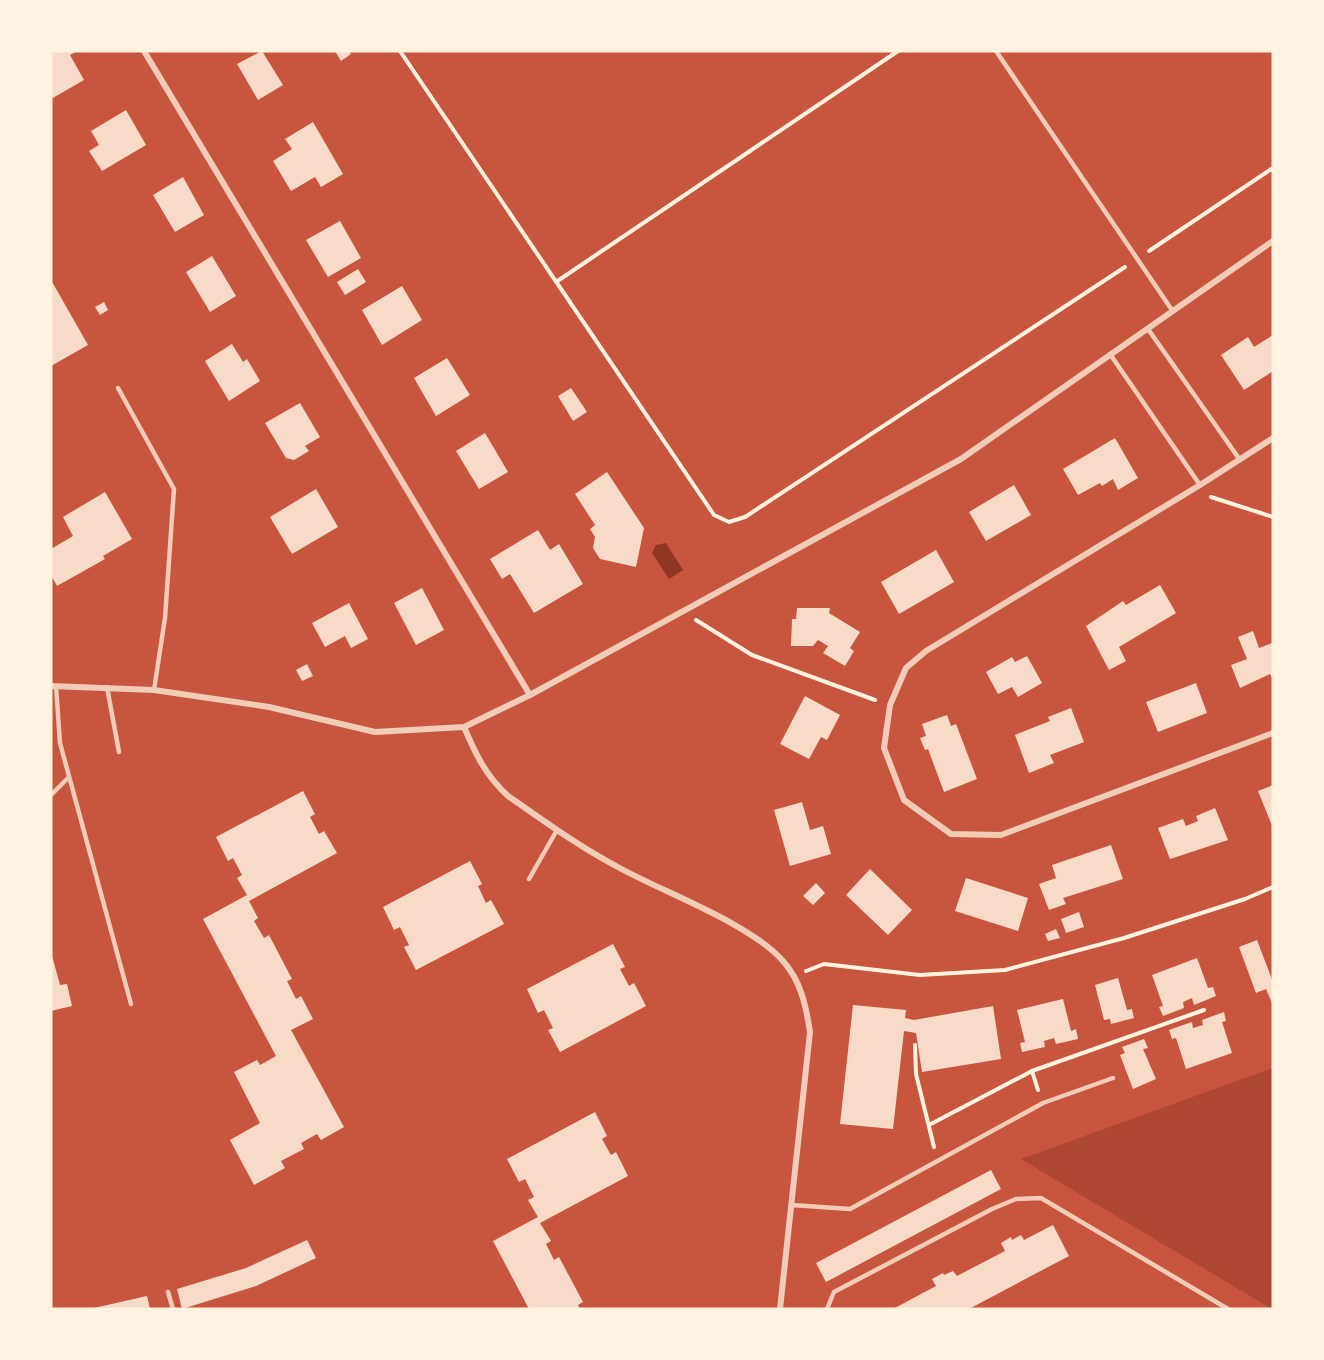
<svg xmlns="http://www.w3.org/2000/svg" width="1324" height="1360" font-family="'Source Sans 3',sans-serif">
  <style>
    .green { fill: #ae4732 }
    .water { fill: #8f3625 }
    .building { fill: #f7dbc8 }
    .lines { fill: none; stroke-linecap: round; stroke-linejoin: round }
    .path { stroke: #fff3e0; stroke-width: 4 }
    .service { stroke: #f1ccb7; stroke-width: 4.5 }
    .minor { stroke: #f1ccb7; stroke-width: 6 }
  </style>
  <rect width="100%" height="100%" fill="#c8553d"/>
  <!-- green -->
  <path class="green" d="M 1273,1068 L 1273,1304 L 1270,1308 L 1021,1159 Z"/>
  <!-- water -->
  <path class="water" d="M 666,543 L 683,570 L 669,579 L 652,553 L 656,545 Z"/>
  <!-- building -->
  <path class="building" d="M 55,51 L 77,51 L 70,55 L 84,80 L 51,99 L 51,53 Z
    M 262,51 L 283,85 L 258,100 L 237,64 Z
    M 335,51 L 349,51 L 351,54 L 341,61 Z
    M 126,110 L 146,145 L 102,171 L 89,151 L 99,145 L 91,131 Z
    M 313,122 L 343,174 L 321,187 L 315,177 L 291,191 L 273,161 L 292,149 L 285,139 Z
    M 183,177 L 204,215 L 175,232 L 153,195 Z
    M 340,221 L 361,258 L 328,277 L 306,240 Z
    M 212,256 L 236,296 L 210,312 L 186,272 Z
    M 358,269 L 366,282 L 345,295 L 337,282 Z
    M 51,280 L 88,345 L 51,366 Z
    M 402,286 L 422,320 L 382,345 L 362,310 Z
    M 104,302 L 108,310 L 100,315 L 95,307 Z
    M 1273,335 L 1273,371 L 1244,390 L 1221,355 L 1248,337 L 1254,347 Z
    M 232,344 L 243,362 L 247,359 L 260,381 L 229,401 L 205,361 Z
    M 447,358 L 470,395 L 436,416 L 414,378 Z
    M 571,388 L 587,412 L 573,421 L 558,396 Z
    M 300,403 L 320,437 L 305,446 L 309,451 L 294,460 L 286,458 L 265,423 Z
    M 485,433 L 508,472 L 479,489 L 456,451 Z
    M 1115,438 L 1138,478 L 1118,490 L 1113,479 L 1102,486 L 1100,483 L 1078,495 L 1063,469 Z
    M 607,472 L 644,528 L 636,567 L 600,559 L 593,548 L 595,537 L 590,529 L 595,525 L 575,494 Z
    M 1014,485 L 1031,515 L 986,541 L 969,512 Z
    M 316,489 L 338,527 L 292,554 L 270,517 Z
    M 105,492 L 132,539 L 103,556 L 105,559 L 57,586 L 51,575 L 51,549 L 73,536 L 63,517 Z
    M 538,530 L 550,550 L 559,544 L 583,584 L 534,613 L 510,574 L 502,579 L 490,559 Z
    M 936,550 L 954,582 L 899,614 L 881,582 Z
    M 1160,585 L 1176,613 L 1119,647 L 1126,661 L 1109,670 L 1086,626 L 1123,601 L 1126,605 Z
    M 422,588 L 444,630 L 416,645 L 394,603 Z
    M 349,603 L 368,639 L 351,648 L 345,636 L 325,647 L 312,623 Z
    M 797,608 L 830,608 L 829,613 L 860,632 L 850,648 L 854,651 L 845,666 L 823,653 L 828,646 L 818,640 L 813,646 L 791,646 L 792,619 L 796,619 Z
    M 1253,631 L 1259,648 L 1272,643 L 1273,680 L 1270,674 L 1240,688 L 1231,665 L 1247,659 L 1238,637 Z
    M 1027,656 L 1042,683 L 1018,697 L 1012,687 L 998,694 L 986,672 L 1012,657 L 1015,662 Z
    M 307,664 L 313,676 L 302,681 L 296,670 Z
    M 1196,683 L 1207,713 L 1158,732 L 1146,702 Z
    M 805,696 L 840,715 L 827,740 L 821,737 L 809,759 L 780,744 Z
    M 1071,708 L 1084,742 L 1050,755 L 1054,763 L 1029,773 L 1015,735 L 1050,721 L 1048,717 Z
    M 947,715 L 951,726 L 956,724 L 977,779 L 944,792 L 928,749 L 925,750 L 920,738 L 926,736 L 922,724 Z
    M 1273,785 L 1273,828 L 1258,791 Z
    M 303,791 L 315,814 L 310,817 L 319,834 L 324,831 L 337,853 L 249,901 L 258,918 L 254,921 L 264,938 L 269,935 L 292,979 L 287,981 L 296,999 L 301,996 L 313,1019 L 291,1030 L 344,1127 L 321,1140 L 317,1134 L 301,1143 L 304,1149 L 281,1161 L 285,1168 L 254,1185 L 230,1140 L 260,1123 L 234,1072 L 257,1060 L 260,1065 L 276,1056 L 203,919 L 247,895 L 237,878 L 242,875 L 233,858 L 228,861 L 216,837 Z
    M 802,802 L 810,830 L 823,826 L 831,854 L 790,866 L 774,810 Z
    M 1215,808 L 1228,840 L 1170,859 L 1158,828 L 1183,819 L 1186,826 L 1198,821 L 1196,816 Z
    M 1111,845 L 1123,879 L 1063,898 L 1066,904 L 1049,910 L 1039,884 L 1056,878 L 1052,865 Z
    M 470,861 L 482,884 L 478,886 L 486,903 L 491,900 L 504,924 L 416,970 L 404,947 L 409,945 L 400,927 L 394,930 L 383,907 Z
    M 870,869 L 912,910 L 888,935 L 846,895 Z
    M 966,878 L 1028,898 L 1018,931 L 955,911 Z
    M 816,883 L 825,893 L 813,905 L 803,896 Z
    M 1079,912 L 1084,927 L 1066,933 L 1061,919 Z
    M 1056,929 L 1060,938 L 1048,941 L 1045,934 Z
    M 1257,940 L 1273,982 L 1273,1005 L 1266,989 L 1256,993 L 1239,947 Z
    M 613,944 L 625,967 L 620,969 L 629,986 L 634,983 L 646,1006 L 560,1052 L 548,1030 L 553,1028 L 544,1010 L 538,1013 L 527,989 Z
    M 51,952 L 60,985 L 67,984 L 72,1006 L 51,1011 Z
    M 1197,958 L 1208,988 L 1213,987 L 1216,996 L 1194,1005 L 1192,998 L 1183,1002 L 1184,1008 L 1163,1016 L 1159,1007 L 1163,1006 L 1152,975 Z
    M 1118,978 L 1127,1010 L 1132,1009 L 1134,1018 L 1111,1024 L 1110,1019 L 1104,1020 L 1095,985 Z
    M 1063,999 L 1071,1031 L 1076,1029 L 1078,1039 L 1056,1044 L 1054,1038 L 1044,1041 L 1045,1047 L 1022,1052 L 1020,1043 L 1025,1042 L 1017,1010 Z
    M 853,1005 L 906,1010 L 905,1018 L 914,1020 L 993,1006 L 1001,1059 L 922,1072 L 916,1033 L 904,1031 L 893,1129 L 840,1124 Z
    M 1224,1012 L 1226,1021 L 1222,1022 L 1232,1053 L 1186,1069 L 1176,1038 L 1172,1039 L 1169,1030 L 1192,1022 L 1193,1028 L 1203,1025 L 1202,1020 Z
    M 1144,1039 L 1148,1048 L 1143,1049 L 1156,1079 L 1133,1089 L 1120,1055 L 1125,1053 L 1122,1047 Z
    M 595,1112 L 607,1136 L 602,1139 L 611,1155 L 616,1152 L 628,1176 L 540,1223 L 551,1241 L 546,1244 L 554,1260 L 559,1257 L 583,1302 L 578,1305 L 580,1309 L 529,1309 L 493,1241 L 538,1217 L 528,1200 L 534,1197 L 525,1179 L 519,1182 L 507,1159 Z
    M 991,1170 L 1001,1189 L 826,1282 L 816,1263 Z
    M 1053,1225 L 1069,1256 L 1031,1276 L 969,1309 L 893,1309 L 936,1286 L 932,1279 L 943,1273 L 944,1275 L 953,1271 L 957,1276 L 1005,1251 L 1001,1243 L 1011,1237 L 1012,1240 L 1021,1235 L 1024,1240 Z
    M 307,1240 L 316,1258 L 256,1286 L 182,1309 L 177,1289 L 246,1268 Z
    M 147,1296 L 150,1309 L 94,1309 L 94,1308 Z"/>
  <g class="lines">
    <!-- path -->
    <path class="path" d="M 400,51 L 714,515 L 729,522 L 745,517 L 1125,267
      M 1149,251 L 1273,168
      M 556,282 L 898,51
      M 1211,497 L 1273,517
      M 696,620 L 752,655 L 875,700
      M 806,971 L 824,964 L 920,975 L 1005,970 L 1124,938 L 1245,899 L 1273,887
      M 915,1045 L 916,1074 L 934,1147
      M 1032,1071 L 1038,1090
      M 929,1125 L 1032,1071 L 1204,1010"/>
    <!-- service -->
    <path class="service" d="M 996,51 L 1172,310
      M 1148,329 L 1240,460
      M 1110,354 L 1200,485
      M 118,388 L 174,489 L 165,618 L 154,690
      M 56,686 L 60,743 L 131,1004
      M 107,687 L 119,752
      M 51,795 L 69,777
      M 529,879 L 557,830
      M 792,1205 L 850,1209 L 1043,1103 L 1113,1078
      M 168,1292 L 173,1309
      M 827,1309 L 834,1292 L 992,1209 L 1016,1199 L 1041,1198 L 1228,1309"/>
    <!-- minor -->
    <path class="minor" d="M 144,51 L 530,695
      M 1273,438 L 1200,485 L 926,651 L 906,668 L 890,705 L 884,748 L 904,800 L 951,834 L 1001,835 L 1273,733
      M 51,686 L 154,690 L 269,707 L 375,732 L 464,727 L 530,695 L 961,459 L 1273,241
      M 464,727 C 476,755 486,776 508,796 C 543,820 578,846 616,866 C 662,892 750,923 783,961 C 801,981 806,1006 810,1032 L 780,1309"/>
  </g>
  <!-- border -->
  <rect width="1324" height="1360" fill="none" stroke="#fff3e0" stroke-width="105"/>
</svg>
